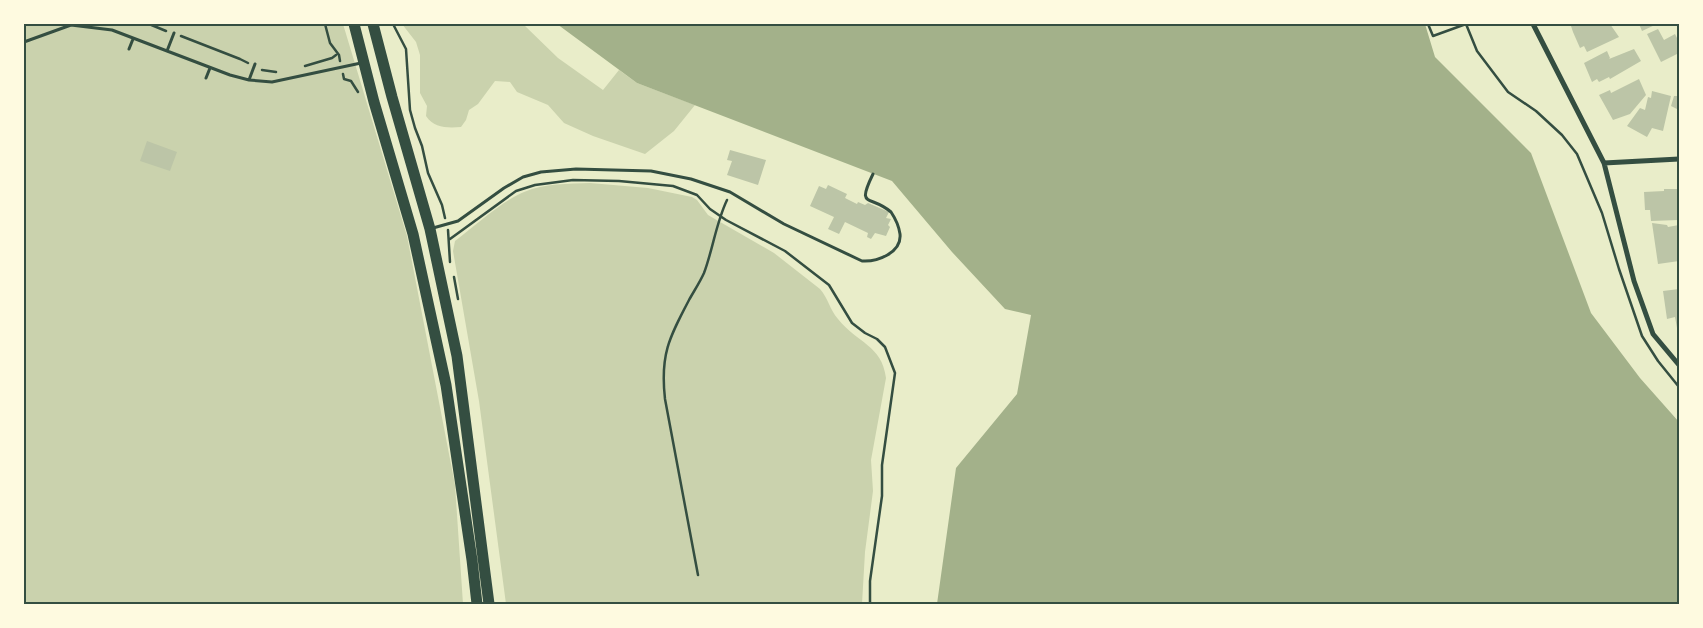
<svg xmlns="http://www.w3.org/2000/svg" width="1703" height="628" font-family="'Exo 2',sans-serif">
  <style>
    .green { fill: #cad2ad }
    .water { fill: #a3b18a }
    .building { fill: #bcc5a7 }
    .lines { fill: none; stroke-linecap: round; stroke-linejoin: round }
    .path { stroke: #344e41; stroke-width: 2.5 }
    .service { stroke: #344e41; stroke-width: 3 }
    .minor { stroke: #344e41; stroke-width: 5 }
    .primary { stroke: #344e41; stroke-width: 11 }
    .neatline { fill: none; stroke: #344e41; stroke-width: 2 }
  </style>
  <rect width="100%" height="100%" fill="#e9edc9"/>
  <!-- green -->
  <path class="green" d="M 24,24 L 343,24 L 407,236 L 455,485 L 463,604 L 24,604 Z
    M 402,24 L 523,24 L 558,58 L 603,90 L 619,70 L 637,83 L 695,105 L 674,131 L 645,154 L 593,136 L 564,123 L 548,105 L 517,92 L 510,82 L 495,81 L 478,104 L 469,110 L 466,120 L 461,127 C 447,128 434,128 426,116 L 427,106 L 420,93 L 420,55 L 416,42 Z
    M 590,183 L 648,188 L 692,197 L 697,200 L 708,215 L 774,253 L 820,289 C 828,298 830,310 838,319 C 857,343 882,345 886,378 L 871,460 L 873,491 L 865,552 L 862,604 L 506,604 L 479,401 L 453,251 L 455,241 C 475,226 502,201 524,192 C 545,183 568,184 590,183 Z"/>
  <!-- water -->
  <path class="water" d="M 557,24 L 1425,24 L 1435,57 L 1531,153 L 1591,313 L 1640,378 L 1679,422 L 1679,604 L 937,604 L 956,468 L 1017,394 L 1031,315 L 1005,309 L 952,252 L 892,181 L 637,83 Z"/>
  <!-- building -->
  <path class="building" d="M 1577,24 L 1610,24 L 1619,37 L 1587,52 L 1584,46 L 1580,48 L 1573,32 L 1571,26 Z
    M 1639,24 L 1657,24 L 1642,31 Z
    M 1658,29 L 1664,40 L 1675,34 L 1679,42 L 1679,53 L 1661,62 L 1647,34 Z
    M 1634,49 L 1641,61 L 1610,79 L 1609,77 L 1599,82 L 1597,79 L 1592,82 L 1584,63 L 1607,51 L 1610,58 L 1609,59 Z
    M 1639,79 L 1646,95 L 1630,114 L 1613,120 L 1599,95 L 1610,90 L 1611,93 Z
    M 1652,91 L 1671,96 L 1663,131 L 1652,128 L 1647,137 L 1627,126 L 1640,108 L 1645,110 L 1648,97 L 1651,98 Z
    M 1679,93 L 1679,110 L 1671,106 L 1674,96 L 1678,96 Z
    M 147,141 L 177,152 L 170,171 L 140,161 Z
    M 730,150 L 766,160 L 758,185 L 727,175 L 732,161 L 727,160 Z
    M 828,185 L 847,194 L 845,198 L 857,204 L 858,202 L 865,205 L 868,203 L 889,212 L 886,218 L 891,219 L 888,225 L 890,227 L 886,236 L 875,233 L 871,239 L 867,237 L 868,233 L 845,222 L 839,234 L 828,229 L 834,217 L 810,206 L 819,186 L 826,189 Z
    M 1664,189 L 1679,189 L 1678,220 L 1651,221 L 1650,210 L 1645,210 L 1644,192 L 1664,191 Z
    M 1652,223 L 1667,225 L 1668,227 L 1679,225 L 1679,261 L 1658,264 Z
    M 1679,289 L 1679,328 L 1677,328 L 1675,317 L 1667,319 L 1663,291 Z"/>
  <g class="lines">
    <!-- path -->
    <path class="path" d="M 149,24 L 166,31
      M 325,24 L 330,43 L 339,55 L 340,61
      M 393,24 L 406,49 L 410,110 L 415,128 L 422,146 L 428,173 L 442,205 L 445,218
      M 1428,24 L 1433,36 L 1466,24
      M 1466,24 L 1477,51 L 1508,92 L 1536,111 L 1562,135 L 1577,154 L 1602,213 L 1619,269 L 1642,336 L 1658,361 L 1679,387
      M 181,36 L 240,59 L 248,63
      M 305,66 L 332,58 L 336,55
      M 262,70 L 276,72
      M 343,74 L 344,79 L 351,81 L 358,92
      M 448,230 L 450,262
      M 450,239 L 516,191 L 535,185 L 573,180 L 619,181 L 673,186 L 697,195 L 710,209 L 726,220 L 785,251 L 829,285 L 852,323 L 865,333 L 877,339 L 885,347 L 895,373 L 882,465 L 882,496 L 870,581 L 870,604
      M 454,277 L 458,299
      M 698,575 L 665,399 C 660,355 669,338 689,300 C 694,291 700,282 704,273 C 713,249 716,223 727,200"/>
    <!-- service -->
    <path class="service" d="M 24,42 L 71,25 L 112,30 L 230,75 L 249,80 L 272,82 L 361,63
      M 129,49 L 133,39
      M 167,51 L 174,33
      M 206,78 L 210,68
      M 249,80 L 255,64
      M 433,228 L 458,221 L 504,188 L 523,177 L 541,172 L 576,169 L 651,171 L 691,179 L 730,192 L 784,224 L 862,261 C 877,262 902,253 900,234 C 899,227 895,218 891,212 C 870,194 856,209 873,174"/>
    <!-- minor -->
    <path class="minor" d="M 1533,24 L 1604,163 L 1634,281 L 1653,334 L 1679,365
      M 1604,163 L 1679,159"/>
    <!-- primary -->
    <path class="primary" d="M 354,24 L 374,102 L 413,234 L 446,385 L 472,560 L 477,604
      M 373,24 L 392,97 L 430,229 L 457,356 L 489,604"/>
  </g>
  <!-- border -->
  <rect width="1703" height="628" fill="none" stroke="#fefae0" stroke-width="50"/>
  <rect x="25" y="25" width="1653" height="578" class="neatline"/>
</svg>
